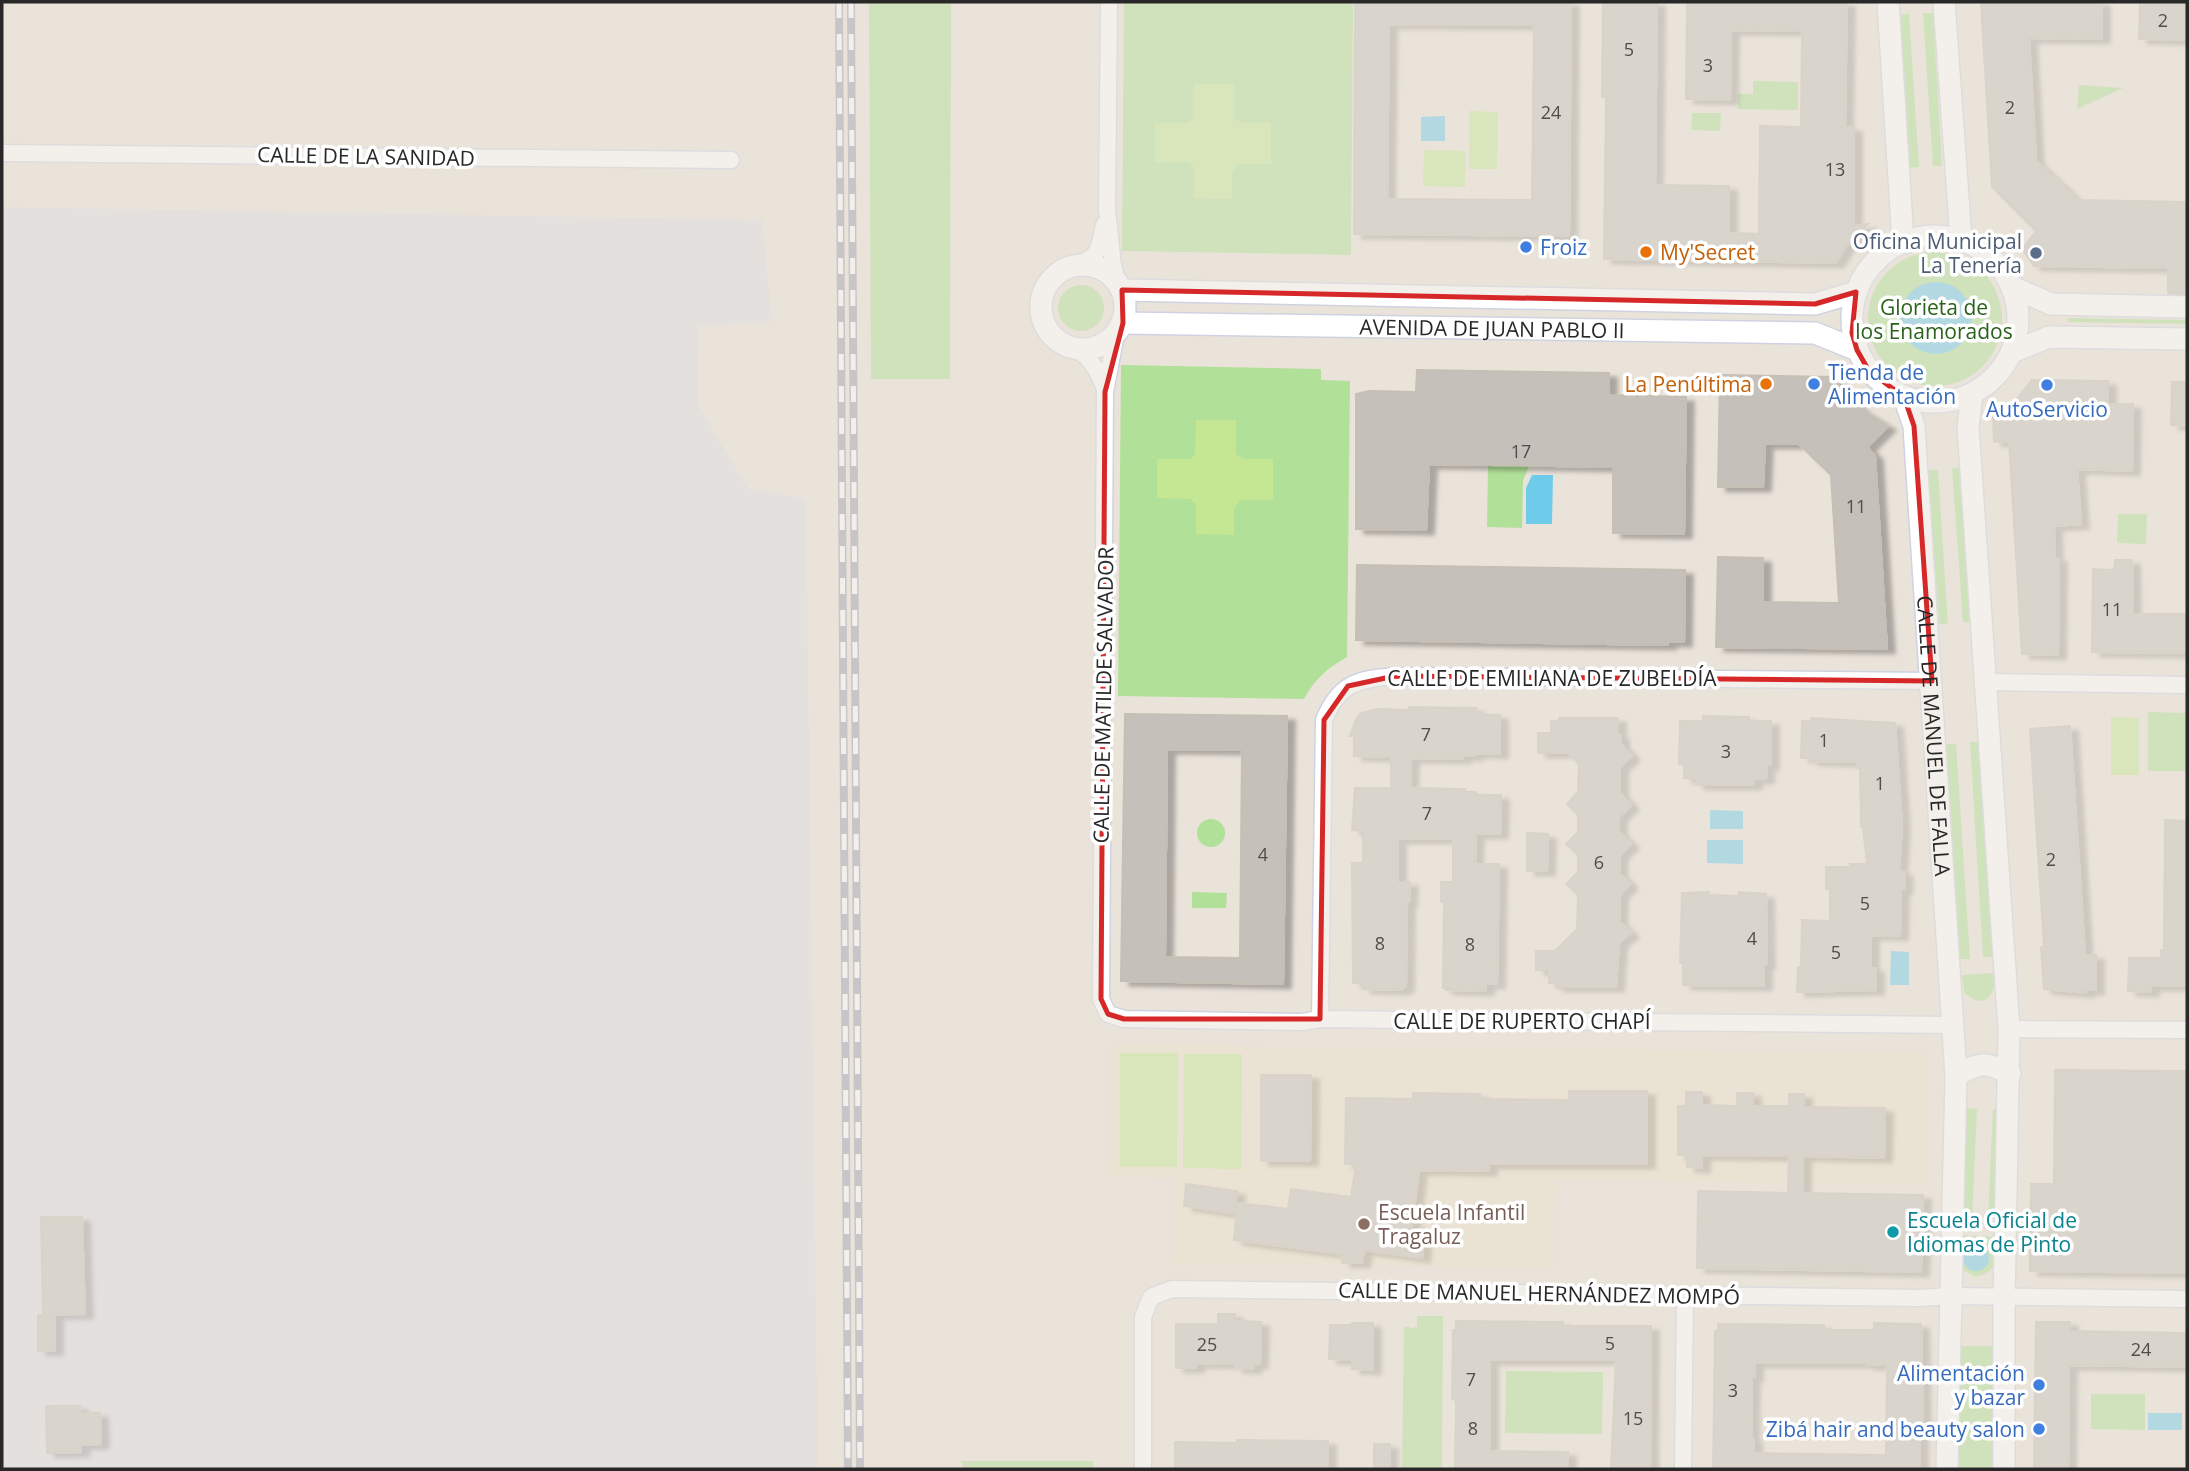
<svg xmlns="http://www.w3.org/2000/svg" width="2189" height="1471" font-family="'Open Sans',sans-serif">
  <style>
    .industrial { fill: #dddbe3 }
    .education { fill: #ece0c9 }
    .green { fill: #b1e098 }
    .pitch { fill: #c5e793 }
    .water { fill: #6fcbea }
    .building { fill: #c5c0ba; stroke: #c5bfb4; stroke-width: 2; fill-rule: evenodd; filter: url(#shadow) }
    .lines { fill: none; stroke-linecap: round; stroke-linejoin: round }
    .street-casing { stroke: #cfd3e1; stroke-width: 19 }
    .secondary-casing { stroke: #cfd3e1; stroke-width: 24 }
    .street { stroke: #fff; stroke-width: 16 }
    .secondary { stroke: #fff; stroke-width: 21 }
    .rail-casing { stroke: #9da1b2; stroke-width: 8 }
    .rail { stroke: #fff; stroke-width: 5; stroke-dasharray: 16; stroke-linecap: butt }
    .marked { fill: none; stroke: #d62828; stroke-width: 5; stroke-linejoin: round }
    .shop-dot { fill: #3f7fe0; stroke: #fff; stroke-width: 2.5 }
    .food-dot { fill: #e8710a; stroke: #fff; stroke-width: 2.5 }
    .service-dot { fill: #5c6f8a; stroke: #fff; stroke-width: 2.5 }
    .education-dot { fill: #8d6e63; stroke: #fff; stroke-width: 2.5 }
    .culture-dot { fill: #0f9aa8; stroke: #fff; stroke-width: 2.5 }
    .labels { text-anchor: middle; dominant-baseline: central; stroke-width: 7; stroke-linejoin: round; paint-order: stroke }
    .number-label { font-size: 18px; fill: #4f4e4c }
    .street-label { font-size: 21px; fill: #282828; stroke: #fff }
    .service-label { font-size: 21px; fill: #4e5e75; stroke: #fff; text-anchor: end }
    .shop-label { font-size: 21px; fill: #366cbe; stroke: #fff; text-anchor: start }
    .food-label { font-size: 21px; fill: #c56008; stroke: #fff; text-anchor: start }
    .park-label { font-size: 21px; fill: #2b621b; stroke: #fff }
    .education-label { font-size: 21px; fill: #785e54; stroke: #fff; text-anchor: start }
    .culture-label { font-size: 21px; fill: #0d838f; stroke: #fff; text-anchor: start }
  </style>
  <defs>
    <filter id="shadow"><feDropShadow dx="8" dy="4.5" stdDeviation="2" flood-color="#0004"/></filter>
  </defs>
  <rect width="100%" height="100%" fill="#eae3da"/>
  <!-- industrial -->
  <path class="industrial" d="M 2,207 L 762,220 L 772,322 L 699,326 L 697,403 L 748,488 L 806,499 L 818,1469 L 2,1469 Z"/>
  <!-- education -->
  <path class="education" d="M 1109,1045 L 1924,1052 L 1923,1184 L 1555,1181 L 1554,1267 L 1172,1264 L 1173,1178 L 1108,1177 Z"/>
  <!-- green -->
  <path class="green" d="M 869,2 L 951,2 L 950,379 L 871,379 Z
    M 1124,2 L 1353,2 L 1351,255 L 1122,251 Z
    M 1923,13 L 1933,13 L 1942,166 L 1933,166 Z
    M 1909,14 L 1919,167 L 1909,168 L 1899,15 Z
    M 1753,81 L 1798,82 L 1798,110 L 1738,109 L 1738,94 L 1753,94 Z
    M 2079,85 L 2123,88 L 2077,109 Z
    M 1692,113 L 1721,113 L 1720,131 L 1691,130 Z
    M1868 319a67 67 0 1 1 134 0a67 67 0 1 1-134 0Z
    M1058 308a23 23 0 1 1 46 0a23 23 0 1 1-46 0Z
    M 2068,318 L 2187,320 L 2187,324 L 2068,322 Z
    M 1121,365 L 1321,369 L 1321,380 L 1350,381 L 1347,657 C 1327,668 1315,679 1304,699 L 1118,696 Z
    M 1488,465 L 1529,466 L 1523,481 L 1522,528 L 1487,527 Z
    M 1962,467 L 1972,622 L 1963,622 L 1952,468 Z
    M 1928,470 L 1938,470 L 1948,624 L 1939,624 Z
    M 2118,514 L 2147,514 L 2146,544 L 2117,543 Z
    M 2148,712 L 2187,713 L 2187,771 L 2148,771 Z
    M 1970,742 L 1980,742 L 1993,957 L 1983,957 Z
    M 1946,744 L 1956,744 L 1970,959 L 1960,959 Z
    M1197 833a14 14 0 1 1 28 0a14 14 0 1 1-28 0Z
    M 1192,892 L 1227,893 L 1226,908 L 1192,908 Z
    M 1995,973 C 1996,996 1985,1011 1964,993 L 1962,975 Z
    M 1967,1108 L 1977,1109 L 1972,1219 L 1963,1218 Z
    M 1993,1109 L 2002,1110 L 1997,1219 L 1988,1219 Z
    M 1958,1235 L 1997,1237 C 1996,1258 2000,1270 1976,1277 L 1961,1269 Z
    M 1417,1316 L 1443,1316 L 1442,1469 L 1402,1469 L 1404,1327 L 1410,1327 L 1411,1329 L 1417,1327 Z
    M 1956,1346 L 1993,1346 L 1992,1469 L 1956,1469 Z
    M 1506,1371 L 1603,1372 L 1602,1434 L 1505,1433 Z
    M 2091,1394 L 2145,1394 L 2145,1430 L 2091,1429 Z
    M 961,1461 L 1093,1461 L 1093,1469 L 965,1469 Z"/>
  <!-- pitch -->
  <path class="pitch" d="M 1194,84 L 1234,84 L 1234,118 L 1242,123 L 1271,123 L 1271,164 L 1237,164 L 1232,173 L 1232,199 L 1194,198 L 1194,168 L 1189,162 L 1155,162 L 1155,123 L 1188,123 L 1193,118 Z
    M 1469,111 L 1498,112 L 1497,169 L 1469,169 Z
    M 1424,150 L 1466,151 L 1465,187 L 1423,186 Z
    M 1196,420 L 1236,420 L 1236,454 L 1244,459 L 1273,459 L 1273,500 L 1240,500 L 1234,509 L 1234,535 L 1196,534 L 1196,504 L 1191,499 L 1157,498 L 1157,459 L 1190,459 L 1195,454 Z
    M 2111,717 L 2139,718 L 2139,775 L 2111,775 Z
    M 1120,1053 L 1178,1053 L 1177,1167 L 1120,1167 Z
    M 1184,1054 L 1242,1054 L 1241,1169 L 1183,1168 Z"/>
  <!-- water -->
  <path class="water" d="M 1445,116 L 1445,141 L 1421,141 L 1421,117 Z
    M1900 318a36 36 0 1 1 72 0a36 36 0 1 1-72 0Z
    M 1532,475 L 1553,475 L 1552,524 L 1526,524 L 1526,488 Z
    M 1710,810 L 1743,811 L 1743,829 L 1710,829 Z
    M 1707,840 L 1743,840 L 1743,864 L 1707,863 Z
    M 1891,951 L 1909,952 L 1909,985 L 1890,985 Z
    M1963 1258a13 13 0 1 1 26 0a13 13 0 1 1-26 0Z
    M 2148,1413 L 2182,1413 L 2182,1430 L 2148,1430 Z"/>
  <!-- building -->
  <path class="building" d="M 1355,2 L 1571,2 L 1569,236 L 1354,234 ZM 1389,24 L 1534,25 L 1532,200 L 1387,199 Z
    M 1603,2 L 1657,2 L 1655,185 L 1729,186 L 1729,233 L 1759,234 L 1760,126 L 1801,127 L 1802,31 L 1731,30 L 1730,100 L 1686,99 L 1687,2 L 1847,2 L 1845,127 L 1854,127 L 1854,226 L 1868,224 L 1846,246 L 1836,263 L 1604,259 L 1606,97 L 1602,97 Z
    M 1981,2 L 2102,2 L 2102,39 L 2029,38 L 2036,161 L 2077,200 L 2187,202 L 2187,294 L 2168,293 L 2168,268 L 2034,266 L 2022,249 L 2036,231 L 1992,187 Z
    M 2140,2 L 2187,2 L 2187,40 L 2139,39 Z
    M 1417,370 L 1609,373 L 1609,395 L 1686,397 L 1684,534 L 1613,533 L 1613,467 L 1488,465 L 1429,464 L 1426,530 L 1356,529 L 1356,394 L 1369,391 L 1416,392 Z
    M 1720,375 L 1833,377 L 1844,393 L 1862,410 L 1888,426 L 1867,447 L 1875,456 L 1887,649 L 1716,647 L 1718,557 L 1763,558 L 1763,602 L 1839,603 L 1831,475 L 1799,444 L 1765,444 L 1763,487 L 1718,487 Z
    M 2032,380 L 2108,381 L 2108,404 L 2133,404 L 2132,471 L 2077,469 L 2081,524 L 2054,526 L 2055,558 L 2059,558 L 2058,655 L 2022,654 L 2009,441 L 1994,442 L 1993,418 L 2012,405 Z
    M 2172,382 L 2187,382 L 2187,426 L 2171,425 Z
    M 2115,560 L 2132,560 L 2133,614 L 2187,614 L 2187,653 L 2092,652 L 2093,569 L 2114,570 Z
    M 1357,565 L 1685,570 L 1684,642 L 1668,642 L 1668,645 L 1356,640 Z
    M 1409,707 L 1476,708 L 1476,714 L 1500,715 L 1500,754 L 1475,753 L 1475,756 L 1463,756 L 1463,759 L 1411,758 L 1410,788 L 1465,789 L 1465,792 L 1476,792 L 1476,795 L 1501,795 L 1500,834 L 1476,834 L 1475,864 L 1499,864 L 1497,984 L 1486,984 L 1486,991 L 1446,990 L 1446,987 L 1443,988 L 1444,902 L 1441,902 L 1441,882 L 1453,882 L 1453,839 L 1398,839 L 1398,882 L 1410,882 L 1409,902 L 1407,902 L 1406,987 L 1403,987 L 1403,990 L 1363,989 L 1363,983 L 1353,983 L 1352,863 L 1363,863 L 1363,831 L 1352,830 L 1355,788 L 1391,788 L 1391,757 L 1354,756 L 1354,736 L 1350,736 L 1356,719 L 1361,713 L 1379,709 L 1409,710 Z
    M 1125,714 L 1287,716 L 1283,984 L 1121,981 ZM 1167,749 L 1242,750 L 1240,958 L 1165,957 Z
    M 1703,716 L 1749,717 L 1749,721 L 1771,721 L 1771,765 L 1767,765 L 1766,779 L 1754,779 L 1754,785 L 1696,785 L 1696,779 L 1684,778 L 1684,764 L 1679,764 L 1680,721 L 1703,721 Z
    M 1559,718 L 1618,718 L 1618,734 L 1621,735 L 1621,744 L 1632,756 L 1620,767 L 1620,793 L 1631,805 L 1619,817 L 1619,832 L 1631,844 L 1620,855 L 1619,873 L 1630,884 L 1620,895 L 1619,921 L 1631,933 L 1619,943 L 1616,987 L 1556,987 L 1556,983 L 1549,983 L 1549,970 L 1536,970 L 1536,951 L 1555,951 L 1577,929 L 1578,895 L 1566,884 L 1578,872 L 1578,855 L 1566,844 L 1578,832 L 1578,815 L 1567,804 L 1578,792 L 1579,764 L 1569,753 L 1538,753 L 1538,733 L 1551,733 L 1551,721 L 1559,721 Z
    M 1811,718 L 1895,723 L 1902,826 L 1899,871 L 1904,871 L 1905,889 L 1901,889 L 1900,936 L 1871,935 L 1871,968 L 1876,968 L 1876,990 L 1797,992 L 1798,967 L 1801,967 L 1802,920 L 1830,921 L 1830,889 L 1826,889 L 1826,867 L 1850,867 L 1850,864 L 1867,864 L 1863,827 L 1861,827 L 1860,768 L 1857,768 L 1857,762 L 1811,761 L 1811,758 L 1801,758 L 1802,721 L 1811,721 Z
    M 2070,726 L 2085,955 L 2096,955 L 2096,990 L 2086,990 L 2086,993 L 2044,989 L 2041,947 L 2044,947 L 2030,729 Z
    M 2165,820 L 2187,821 L 2187,986 L 2151,986 L 2151,992 L 2128,991 L 2129,958 L 2161,958 L 2161,950 L 2164,950 Z
    M 1527,833 L 1548,834 L 1547,871 L 1527,871 Z
    M 1709,892 L 1709,895 L 1738,896 L 1739,892 L 1766,894 L 1767,964 L 1764,964 L 1764,986 L 1683,985 L 1683,963 L 1680,963 L 1682,893 Z
    M 2055,1070 L 2187,1071 L 2187,1273 L 2030,1271 L 2031,1184 L 2054,1184 Z
    M 1261,1075 L 1311,1075 L 1310,1161 L 1261,1161 Z
    M 1569,1091 L 1647,1091 L 1647,1164 L 1489,1164 L 1489,1171 L 1419,1170 L 1411,1233 L 1424,1235 L 1422,1258 L 1364,1250 L 1362,1263 L 1342,1263 L 1343,1254 L 1234,1240 L 1238,1203 L 1288,1209 L 1291,1189 L 1351,1197 L 1356,1164 L 1345,1164 L 1346,1098 L 1413,1099 L 1413,1093 L 1480,1094 L 1480,1099 L 1569,1100 Z
    M 1686,1092 L 1702,1092 L 1702,1105 L 1737,1106 L 1737,1093 L 1753,1093 L 1753,1106 L 1789,1106 L 1789,1094 L 1804,1094 L 1804,1107 L 1885,1108 L 1884,1158 L 1803,1156 L 1803,1193 L 1923,1195 L 1921,1272 L 1697,1268 L 1698,1191 L 1788,1193 L 1789,1156 L 1702,1155 L 1702,1168 L 1687,1167 L 1687,1155 L 1678,1155 L 1678,1106 L 1686,1106 Z
    M 1186,1184 L 1237,1191 L 1234,1213 L 1184,1206 Z
    M 41,1217 L 82,1217 L 85,1314 L 43,1315 Z
    M 1218,1314 L 1235,1314 L 1235,1321 L 1261,1322 L 1260,1364 L 1254,1364 L 1253,1369 L 1235,1368 L 1235,1364 L 1196,1363 L 1196,1368 L 1176,1368 L 1176,1324 L 1218,1324 Z
    M 38,1315 L 55,1315 L 55,1351 L 38,1351 Z
    M 1456,1321 L 1563,1322 L 1563,1326 L 1651,1326 L 1650,1469 L 1611,1469 L 1616,1360 L 1490,1360 L 1490,1451 L 1568,1452 L 1568,1469 L 1455,1469 L 1456,1405 L 1455,1399 L 1452,1399 L 1453,1330 L 1456,1330 Z
    M 2036,1322 L 2070,1322 L 2070,1331 L 2187,1333 L 2187,1367 L 2069,1365 L 2068,1469 L 2034,1469 Z
    M 1352,1323 L 1373,1323 L 1373,1370 L 1352,1369 L 1352,1360 L 1329,1359 L 1330,1325 L 1352,1325 Z
    M 1874,1323 L 1921,1324 L 1923,1432 L 1920,1432 L 1920,1469 L 1713,1469 L 1715,1331 L 1718,1331 L 1718,1324 L 1824,1325 L 1824,1330 L 1874,1330 ZM 1755,1363 L 1866,1363 L 1866,1365 L 1887,1365 L 1886,1455 L 1754,1453 L 1754,1438 L 1751,1438 L 1752,1377 L 1755,1377 Z
    M 46,1406 L 80,1406 L 80,1413 L 100,1413 L 101,1444 L 81,1445 L 81,1452 L 47,1453 Z
    M 1237,1440 L 1328,1441 L 1328,1469 L 1175,1469 L 1175,1442 L 1237,1443 Z
    M 1374,1444 L 1390,1444 L 1389,1469 L 1374,1469 Z"/>
  <g class="lines">
    <!-- street casing -->
    <g class="street-casing">
      <path id="street" d="M 1109,2 L 1107,209 L 1113,266 L 1118,283
        M 2,153 L 731,160
        M 1074,266 C 1100,256 1098,252 1104,225
        M 1116,334 L 1105,392 L 1101,999 L 1108,1014 L 1124,1019 L 1302,1022 L 1320,1019 L 1953,1025
        M 1076,348 C 1092,360 1098,371 1105,389
        M 1986,682 L 2187,685
        M 1320,1019 L 1324,720 C 1339,683 1358,679 1395,676 L 1932,681
        M 2009,1029 L 2187,1030
        M 1143,1469 L 1143,1317 L 1151,1297 L 1172,1289 L 1920,1298 L 1949,1296 L 2187,1299
        M 1683,1469 L 1685,1295"/>
    </g>
    <!-- secondary casing -->
    <g class="secondary-casing">
      <g id="secondary">
        <path d="M 1888,2 L 1903,242"/>
        <path d="M 1944,2 L 1961,239"/>
        <circle cx="1935" cy="319" r="83"/>
        <circle cx="1083" cy="307" r="42"/>
        <path d="M 2012,287 L 2051,304 L 2187,307"/>
        <path d="M 1122,290 L 1815,304 L 1856,292"/>
        <path id="s1" d="M 1123,323 L 1815,333 L 1857,350"/>
        <path d="M 2012,352 L 2049,337 L 2187,339"/>
        <path d="M 1972,394 L 1968,427 L 2009,1029 L 2004,1304 L 2004,1469"/>
        <path id="s2" d="M 1904,397 L 1914,426 L 1956,1076 L 1947,1469"/>
        <path d="M 1956,1076 C 1980,1062 1985,1061 2010,1074"/>
      </g>
    </g>
    <!-- street -->
    <use href="#street" class="street"/>
    <!-- secondary -->
    <use href="#secondary" class="secondary"/>
    <!-- rail casing -->
    <g class="rail-casing">
      <path id="rail" d="M 839,2 L 848,1469
        M 851,2 L 860,1469"/>
    </g>
    <!-- rail -->
    <use href="#rail" class="rail"/>
  </g>
  <!-- marked area -->
  <path d="M0 0H2189V1471H0ZM 1122,290 L 1815,304 L 1856,292 L 1852,333 L 1857,350 L 1869,371 L 1904,397 L 1914,426 L 1932,681 L 1395,676 L 1348,686 L 1324,720 L 1320,1019 L 1124,1019 L 1108,1014 L 1101,999 L 1105,392 L 1123,323 Z" fill="#eae3da" fill-opacity=".55" fill-rule="evenodd"/>
  <path class="marked" d="M 1122,290 L 1815,304 L 1856,292 L 1852,333 L 1857,350 L 1869,371 L 1904,397 L 1914,426 L 1932,681 L 1395,676 L 1348,686 L 1324,720 L 1320,1019 L 1124,1019 L 1108,1014 L 1101,999 L 1105,392 L 1123,323 Z"/>
  <!-- markers -->
  <g class="shop-dot">
    <circle cx="1526" cy="247" r="7"/>
    <circle cx="1814" cy="384" r="7"/>
    <circle cx="2047" cy="385" r="7"/>
    <circle cx="2039" cy="1385" r="7"/>
    <circle cx="2039" cy="1429" r="7"/>
  </g>
  <g class="food-dot">
    <circle cx="1646" cy="252" r="7"/>
    <circle cx="1766" cy="384" r="7"/>
  </g>
  <circle class="service-dot" cx="2036" cy="253" r="7"/>
  <circle class="education-dot" cx="1364" cy="1224" r="7"/>
  <circle class="culture-dot" cx="1893" cy="1232" r="7"/>
  <g class="labels">
    <!-- number labels -->
    <g class="number-label">
      <text x="2163" y="20">2</text>
      <text x="1629" y="49">5</text>
      <text x="1708" y="65">3</text>
      <text x="2010" y="107">2</text>
      <text x="1551" y="112">24</text>
      <text x="1835" y="169">13</text>
      <text x="1521" y="451">17</text>
      <text x="1856" y="506">11</text>
      <text x="2112" y="609">11</text>
      <text x="1426" y="734">7</text>
      <text x="1824" y="740">1</text>
      <text x="1726" y="751">3</text>
      <text x="1880" y="783">1</text>
      <text x="1427" y="813">7</text>
      <text x="1263" y="854">4</text>
      <text x="2051" y="859">2</text>
      <text x="1599" y="862">6</text>
      <text x="1865" y="903">5</text>
      <text x="1752" y="938">4</text>
      <text x="1380" y="943">8</text>
      <text x="1470" y="944">8</text>
      <text x="1836" y="952">5</text>
      <text x="1610" y="1343">5</text>
      <text x="1207" y="1344">25</text>
      <text x="2141" y="1349">24</text>
      <text x="1471" y="1379">7</text>
      <text x="1733" y="1390">3</text>
      <text x="1633" y="1418">15</text>
      <text x="1473" y="1428">8</text>
    </g>
    <!-- street labels -->
    <g class="street-label">
      <text transform="translate(366 156) rotate(1)">CALLE DE LA SANIDAD</text>
      <text stroke="none"><textPath href="#s1" startOffset="369">AVENIDA DE JUAN PABLO II</textPath></text>
      <text x="1552" y="678">CALLE DE EMILIANA DE ZUBELDÍA</text>
      <text transform="translate(1103 695) rotate(-89)">CALLE DE MATILDE SALVADOR</text>
      <text stroke="none"><textPath href="#s2" startOffset="341">CALLE DE MANUEL DE FALLA</textPath></text>
      <text x="1522" y="1021">CALLE DE RUPERTO CHAPÍ</text>
      <text transform="translate(1539 1293) rotate(1)">CALLE DE MANUEL HERNÁNDEZ MOMPÓ</text>
    </g>
    <!-- service labels -->
    <g class="service-label">
      <text x="2022" y="241">Oficina Municipal<tspan x="2022" dy="24">La Tenería</tspan></text>
    </g>
    <!-- shop labels -->
    <g class="shop-label">
      <text x="1540" y="247">Froiz</text>
      <text x="1828" y="372">Tienda de<tspan x="1828" dy="24">Alimentación</tspan></text>
      <text x="2047" y="409" text-anchor="middle">AutoServicio</text>
      <text x="2025" y="1373" text-anchor="end">Alimentación<tspan x="2025" dy="24">y bazar</tspan></text>
      <text x="2025" y="1429" text-anchor="end">Zibá hair and beauty salon</text>
    </g>
    <!-- food labels -->
    <g class="food-label">
      <text x="1660" y="252">My'Secret</text>
      <text x="1752" y="384" text-anchor="end">La Penúltima</text>
    </g>
    <!-- park labels -->
    <g class="park-label">
      <text x="1934" y="307">Glorieta de<tspan x="1934" dy="24">los Enamorados</tspan></text>
    </g>
    <!-- education labels -->
    <g class="education-label">
      <text x="1378" y="1212">Escuela Infantil<tspan x="1378" dy="24">Tragaluz</tspan></text>
    </g>
    <!-- culture labels -->
    <g class="culture-label">
      <text x="1907" y="1220">Escuela Oficial de<tspan x="1907" dy="24">Idiomas de Pinto</tspan></text>
    </g>
  </g>
  <!-- border -->
  <rect width="2189" height="1471" fill="none" stroke="#282828" stroke-width="7"/>
</svg>
